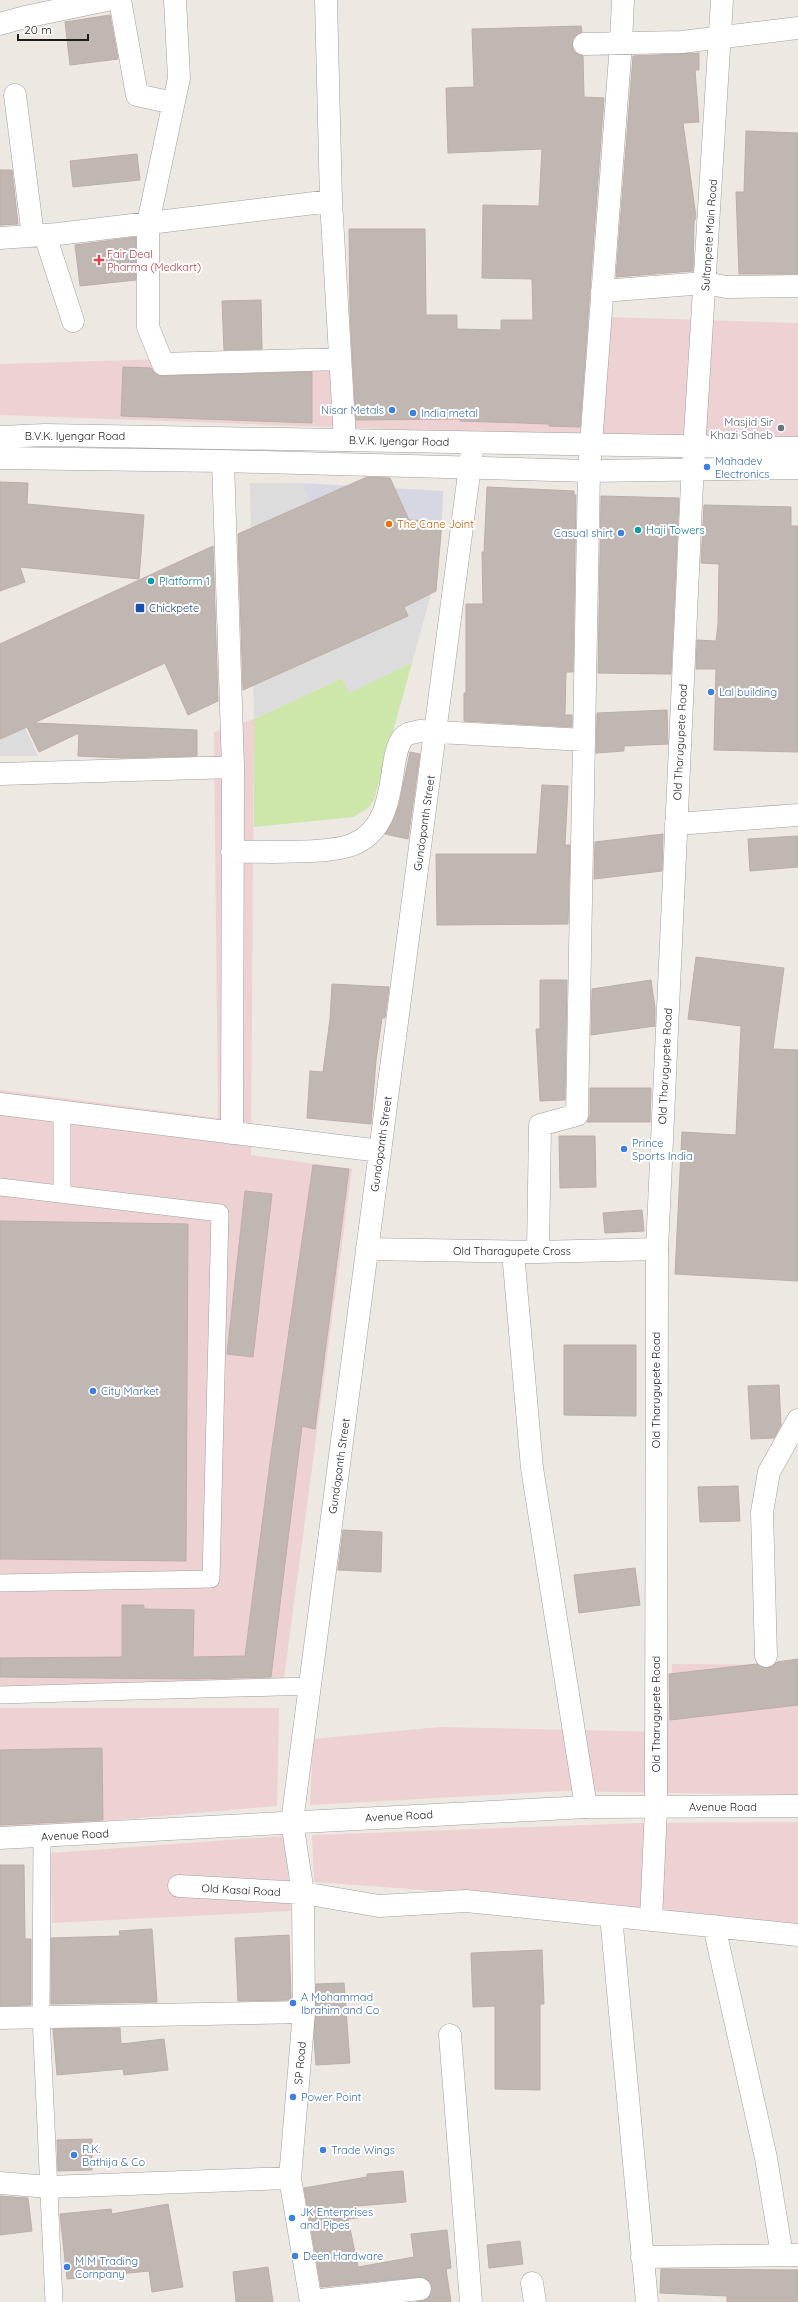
<svg xmlns="http://www.w3.org/2000/svg" width="798" height="2302" font-family="Quicksand,sans-serif">
  <style>
    .commercial { fill: #eed1d3 }
    .grass { fill: #cde6a9 }
    .parking { fill: #dcdcdc }
    .plaza { fill: #d6d7e2 }
    .building { fill: #c1b7b2; stroke: #beada5 }
    .lines { fill: none; stroke-linecap: round; stroke-linejoin: round }
    .pedestrian-casing { stroke: #a0a0a0; stroke-width: 18 }
    .minor-casing { stroke: #a0a0a0; stroke-width: 23 }
    .tertiary-casing { stroke: #a0a0a0; stroke-width: 23 }
    .pedestrian { stroke: #fff; stroke-width: 17 }
    .minor { stroke: #fff; stroke-width: 22 }
    .tertiary { stroke: #fff; stroke-width: 22 }
    .health-dot { fill: #e0444e; stroke: #fff; stroke-width: 1.5 }
    .shop-dot { fill: #3f7fe0; stroke: #fff; stroke-width: 1.5 }
    .worship-dot { fill: #6b7280; stroke: #fff; stroke-width: 1.5 }
    .food-dot { fill: #e8710a; stroke: #fff; stroke-width: 1.5 }
    .culture-dot { fill: #0f9aa8; stroke: #fff; stroke-width: 1.5 }
    .transit-dot { fill: #1a4fb4; stroke: #fff; stroke-width: 1.5 }
    .labels { text-anchor: middle; dominant-baseline: central; stroke-width: 4; stroke-linejoin: round; paint-order: stroke }
    .street-label { font-size: 11px; fill: #1c1c1c; stroke: #fff }
    .health-label { font-size: 11px; fill: #be3a42; stroke: #fff; text-anchor: start }
    .shop-label { font-size: 11px; fill: #366cbe; stroke: #fff; text-anchor: start }
    .worship-label { font-size: 11px; fill: #5b616d; stroke: #fff; text-anchor: end }
    .food-label { font-size: 11px; fill: #c56008; stroke: #fff; text-anchor: start }
    .culture-label { font-size: 11px; fill: #0d838f; stroke: #fff; text-anchor: start }
    .transit-label { font-size: 11px; fill: #164399; stroke: #fff; text-anchor: start }
  </style>
  <rect width="100%" height="100%" fill="#ede8e2"/>
  <!-- commercial -->
  <path class="commercial" d="M 609,317 L 798,323 L 798,444 L 0,415 L 0,364 L 300,355 Z
    M 254,719 L 251,1155 L 352,1169 L 283,1685 L 0,1689 L 0,1090 L 218,1118 L 214,732 Z
    M 672,1664 L 798,1665 L 798,1795 L 562,1791 L 310,1805 L 313,1739 L 439,1727 L 667,1732 Z
    M 0,1708 L 279,1708 L 277,1806 L 0,1830 Z
    M 798,1822 L 798,1929 L 533,1898 L 314,1882 L 312,1835 L 641,1823 Z
    M 285,1836 L 291,1911 L 52,1923 L 51,1853 Z"/>
  <!-- grass -->
  <path class="grass" d="M 412,663 L 374,800 L 368,808 L 353,817 L 254,827 L 254,719 L 342,678 L 349,692 Z"/>
  <!-- parking -->
  <path class="parking" d="M 250,483 L 302,483 L 368,623 L 431,594 L 412,663 L 349,693 L 342,678 L 254,719 Z
    M 0,674 L 38,756 L 0,756 Z"/>
  <!-- plaza -->
  <path class="plaza" d="M 302,483 L 443,491 L 442,522 L 328,540 Z"/>
  <!-- building -->
  <path class="building" d="M 110,15 L 118,59 L 70,65 L 65,22 Z
    M 581,26 L 582,32 L 573,38 L 572,45 L 574,51 L 583,56 L 584,97 L 604,98 L 580,427 L 549,426 L 549,424 L 460,421 L 460,419 L 356,420 L 350,315 L 349,229 L 425,229 L 426,315 L 457,315 L 457,329 L 501,330 L 501,320 L 533,320 L 532,279 L 482,278 L 483,205 L 539,206 L 542,149 L 448,153 L 446,88 L 474,87 L 472,29 Z
    M 699,53 L 699,70 L 695,70 L 699,122 L 683,123 L 696,217 L 694,222 L 693,271 L 616,277 L 633,56 Z
    M 746,131 L 798,133 L 798,274 L 739,274 L 736,192 L 744,192 Z
    M 137,154 L 140,180 L 73,187 L 70,161 Z
    M 0,170 L 12,170 L 18,224 L 0,225 Z
    M 136,237 L 136,280 L 80,286 L 75,245 Z
    M 261,300 L 262,349 L 224,350 L 222,301 Z
    M 123,367 L 151,368 L 156,374 L 163,376 L 312,372 L 312,423 L 121,416 Z
    M 367,477 L 390,478 L 409,520 L 442,522 L 436,591 L 404,607 L 408,616 L 243,690 L 238,534 Z
    M 0,482 L 28,483 L 27,504 L 144,515 L 139,579 L 20,567 L 25,582 L 0,591 Z
    M 487,487 L 574,491 L 574,495 L 576,495 L 573,672 L 566,672 L 565,715 L 572,715 L 572,727 L 464,721 L 464,693 L 466,693 L 466,604 L 483,604 L 482,552 L 484,552 Z
    M 601,496 L 679,498 L 671,674 L 598,673 Z
    M 704,505 L 791,507 L 791,526 L 798,526 L 798,752 L 714,750 L 716,669 L 696,669 L 697,640 L 716,641 L 718,624 L 719,564 L 701,563 Z
    M 213,546 L 218,701 L 188,715 L 165,663 L 34,723 L 197,730 L 197,756 L 121,758 L 78,756 L 79,733 L 39,752 L 27,727 L 0,739 L 0,644 Z
    M 667,710 L 668,744 L 624,746 L 624,751 L 596,753 L 597,713 Z
    M 410,752 L 420,754 L 408,839 L 385,834 L 399,805 Z
    M 542,785 L 568,786 L 565,845 L 570,845 L 568,924 L 437,925 L 436,854 L 537,854 Z
    M 663,834 L 662,871 L 594,879 L 595,842 Z
    M 798,836 L 798,867 L 750,871 L 748,839 Z
    M 696,957 L 784,968 L 773,1049 L 798,1050 L 798,1281 L 675,1274 L 682,1132 L 736,1135 L 741,1026 L 688,1019 Z
    M 540,980 L 567,980 L 565,1100 L 540,1101 L 536,1029 L 540,1029 Z
    M 651,980 L 655,1008 L 655,1026 L 591,1035 L 592,989 Z
    M 332,984 L 389,987 L 385,1018 L 382,1018 L 376,1060 L 371,1124 L 307,1118 L 310,1071 L 323,1072 L 330,1019 Z
    M 590,1088 L 651,1088 L 650,1122 L 587,1122 L 590,1115 Z
    M 559,1136 L 595,1136 L 596,1187 L 560,1188 Z
    M 313,1165 L 349,1169 L 315,1429 L 302,1426 L 271,1677 L 193,1679 L 0,1677 L 0,1658 L 122,1657 L 122,1605 L 144,1605 L 144,1609 L 194,1610 L 193,1657 L 245,1656 L 271,1455 Z
    M 245,1191 L 272,1194 L 253,1357 L 227,1354 Z
    M 642,1210 L 644,1231 L 605,1233 L 603,1213 Z
    M 0,1221 L 188,1224 L 186,1561 L 0,1559 Z
    M 564,1345 L 636,1345 L 636,1416 L 564,1415 Z
    M 779,1385 L 781,1425 L 774,1438 L 751,1439 L 748,1386 Z
    M 738,1486 L 740,1521 L 700,1522 L 698,1487 Z
    M 343,1530 L 382,1532 L 381,1572 L 338,1570 Z
    M 635,1568 L 640,1605 L 579,1613 L 574,1575 Z
    M 798,1659 L 798,1705 L 670,1720 L 669,1674 L 757,1664 L 767,1668 L 773,1666 L 777,1662 Z
    M 102,1748 L 103,1820 L 0,1825 L 0,1750 Z
    M 0,1865 L 24,1865 L 25,1939 L 31,1939 L 31,2005 L 0,2006 Z
    M 152,1929 L 157,2002 L 51,2004 L 51,1938 L 120,1936 L 119,1931 Z
    M 289,1935 L 291,2000 L 238,2001 L 235,1938 Z
    M 542,1950 L 544,2004 L 540,2004 L 540,2090 L 495,2089 L 495,2006 L 473,2007 L 471,1953 Z
    M 344,1983 L 350,2063 L 316,2065 L 314,2038 L 316,1984 Z
    M 120,2028 L 121,2044 L 164,2039 L 168,2070 L 124,2075 L 123,2069 L 57,2075 L 53,2029 Z
    M 92,2139 L 92,2170 L 58,2171 L 57,2140 Z
    M 403,2171 L 406,2202 L 356,2206 L 358,2218 L 348,2219 L 358,2267 L 414,2257 L 411,2234 L 447,2230 L 451,2268 L 446,2269 L 451,2302 L 416,2302 L 428,2299 L 432,2288 L 430,2281 L 419,2277 L 321,2287 L 304,2188 L 367,2177 L 367,2174 Z
    M 0,2196 L 28,2198 L 32,2231 L 0,2235 Z
    M 168,2204 L 183,2287 L 152,2292 L 149,2271 L 67,2279 L 60,2214 L 111,2209 L 112,2214 Z
    M 520,2241 L 523,2264 L 489,2268 L 487,2245 Z
    M 268,2267 L 273,2302 L 236,2302 L 233,2272 Z
    M 661,2269 L 798,2270 L 798,2302 L 727,2302 L 727,2296 L 660,2293 Z"/>
  <g class="lines">
    <!-- pedestrian casing -->
    <g class="pedestrian-casing">
      <path id="pedestrian" d="M 0,1187 L 220,1213 L 211,1579 L 0,1583
        M 62,1194 L 62,1112
        M 0,1695 L 310,1686
        M 42,1837 L 41,2016 L 54,2302"/>
    </g>
    <!-- minor casing -->
    <g class="minor-casing">
      <path id="minor" d="M 120,0 L 137,95 L 173,103
        M 175,0 L 179,78 L 148,223 L 148,327 L 163,364 L 340,359
        M 326,0 L 331,201 L 345,440
        M 0,24 L 25,17 L 107,0
        M 584,44 L 682,42 L 798,28
        M 15,95 L 33,236
        M 45,235 L 73,321
        M 0,238 L 58,234 L 331,201
        M 602,291 L 705,283 L 726,287 L 798,286
        M 0,774 L 233,767 L 223,461
        M 676,824 L 798,815
        M 232,852 C 263,851 329,855 354,844 C 405,822 383,746 408,734 C 411,733 416,732 420,731 L 584,740
        M 0,1104 L 380,1151
        M 232,1133 L 233,767
        M 367,1249 L 538,1252 L 657,1249
        M 513,1252 L 532,1468 L 586,1807
        M 538,1252 L 540,1125 L 577,1115 L 589,471 L 621,43 L 623,0
        M 766,1656 L 762,1512 L 769,1472 L 798,1420
        M 179,1886 L 303,1893 L 379,1906 L 466,1901 L 798,1935
        M 611,1916 L 647,2302
        M 651,1920 L 656,1808
        M 714,1926 L 766,2158 L 782,2255
        M 0,2018 L 304,2012
        M 450,2035 L 471,2302
        M 0,2183 L 49,2187 L 290,2178
        M 642,2257 L 798,2255
        M 532,2283 L 535,2302
        M 311,2301 L 420,2289
        M 311,2302 L 290,2178 L 304,2012 L 303,1893 L 292,1822 L 473,443"/>
    </g>
    <!-- tertiary casing -->
    <g class="tertiary-casing">
      <path id="tertiary" d="M 0,437 L 45,435 L 798,448
        M 0,458 L 223,461 L 589,471 L 798,468
        M 656,1808 L 657,1249 L 692,483 L 722,0
        M 0,1838 L 586,1807 L 798,1806"/>
    </g>
    <!-- pedestrian -->
    <use href="#pedestrian" class="pedestrian"/>
    <!-- minor -->
    <use href="#minor" class="minor"/>
    <!-- tertiary -->
    <use href="#tertiary" class="tertiary"/>
  </g>
  <!-- markers -->
  <path class="health-dot" d="M97 254h4v4h4v4h-4v4h-4v-4h-4v-4h4z"/>
  <g class="shop-dot">
    <circle cx="392" cy="410" r="4"/>
    <circle cx="413" cy="413" r="4"/>
    <circle cx="707" cy="467" r="4"/>
    <circle cx="621" cy="533" r="4"/>
    <circle cx="711" cy="692" r="4"/>
    <circle cx="624" cy="1149" r="4"/>
    <circle cx="93" cy="1391" r="4"/>
    <circle cx="293" cy="2003" r="4"/>
    <circle cx="293" cy="2097" r="4"/>
    <circle cx="323" cy="2150" r="4"/>
    <circle cx="74" cy="2155" r="4"/>
    <circle cx="292" cy="2218" r="4"/>
    <circle cx="295" cy="2256" r="4"/>
    <circle cx="67" cy="2267" r="4"/>
  </g>
  <circle class="worship-dot" cx="781" cy="428" r="4"/>
  <circle class="food-dot" cx="389" cy="524" r="4"/>
  <g class="culture-dot">
    <circle cx="638" cy="530" r="4"/>
    <circle cx="151" cy="581" r="4"/>
  </g>
  <rect class="transit-dot" x="135" y="603" width="10" height="10" rx="2"/>
  <g class="labels">
    <!-- street labels -->
    <g class="street-label">
      <text transform="translate(709 235) rotate(-86)">Sultanpete Main Road</text>
      <text x="75" y="436">B.V.K. Iyengar Road</text>
      <text transform="translate(399 441) rotate(1)">B.V.K. Iyengar Road</text>
      <text transform="translate(680 742) rotate(-87)">Old Tharugupete Road</text>
      <text transform="translate(424 823) rotate(-82)">Gundopanth Street</text>
      <text transform="translate(665 1066) rotate(-87)">Old Tharugupete Road</text>
      <text transform="translate(381 1144) rotate(-82)">Gundopanth Street</text>
      <text x="512" y="1251">Old Tharagupete Cross</text>
      <text transform="translate(656 1390) rotate(-90)">Old Tharugupete Road</text>
      <text transform="translate(339 1466) rotate(-82)">Gundopanth Street</text>
      <text transform="translate(656 1714) rotate(-90)">Old Tharugupete Road</text>
      <text x="723" y="1807">Avenue Road</text>
      <text transform="translate(399 1816) rotate(-3)">Avenue Road</text>
      <text transform="translate(75 1835) rotate(-3)">Avenue Road</text>
      <text transform="translate(241 1890) rotate(3)">Old Kasai Road</text>
      <text transform="translate(300 2063) rotate(-85)">SP Road</text>
    </g>
    <!-- health labels -->
    <g class="health-label">
      <text x="107" y="254">Fair Deal<tspan x="107" dy="13">Pharma (Medkart)</tspan></text>
    </g>
    <!-- shop labels -->
    <g class="shop-label">
      <text x="384" y="410" text-anchor="end">Nisar Metals</text>
      <text x="421" y="413">India metal</text>
      <text x="715" y="461">Mahadev<tspan x="715" dy="13">Electronics</tspan></text>
      <text x="613" y="533" text-anchor="end">Casual shirt</text>
      <text x="719" y="692">Lal building</text>
      <text x="632" y="1143">Prince<tspan x="632" dy="13">Sports India</tspan></text>
      <text x="101" y="1391">City Market</text>
      <text x="301" y="1997">A Mohammad<tspan x="301" dy="13">Ibrahim and Co</tspan></text>
      <text x="301" y="2097">Power Point</text>
      <text x="82" y="2149">R.K.<tspan x="82" dy="13">Bathija &amp; Co</tspan></text>
      <text x="331" y="2150">Trade Wings</text>
      <text x="300" y="2212">JK Enterprises<tspan x="300" dy="13">and Pipes</tspan></text>
      <text x="303" y="2256">Deen Hardware</text>
      <text x="75" y="2261">M M Trading<tspan x="75" dy="13">Company</tspan></text>
    </g>
    <!-- worship labels -->
    <g class="worship-label">
      <text x="773" y="422">Masjid Sir<tspan x="773" dy="13">Khazi Saheb</tspan></text>
    </g>
    <!-- food labels -->
    <g class="food-label">
      <text x="397" y="524">The Cane Joint</text>
    </g>
    <!-- culture labels -->
    <g class="culture-label">
      <text x="646" y="530">Haji Towers</text>
      <text x="159" y="581">Platform 1</text>
    </g>
    <!-- transit labels -->
    <g class="transit-label">
      <text x="149" y="608">Chickpete</text>
    </g>
  </g>
  <!-- scale -->
  <path d="M18 34v6h70v-6" fill="none" stroke="#1c1c1c" stroke-width="2"/>
  <text x="24" y="34" font-size="12" fill="#1c1c1c" stroke="#ffffff" stroke-width="3" paint-order="stroke">20 m</text>
</svg>
